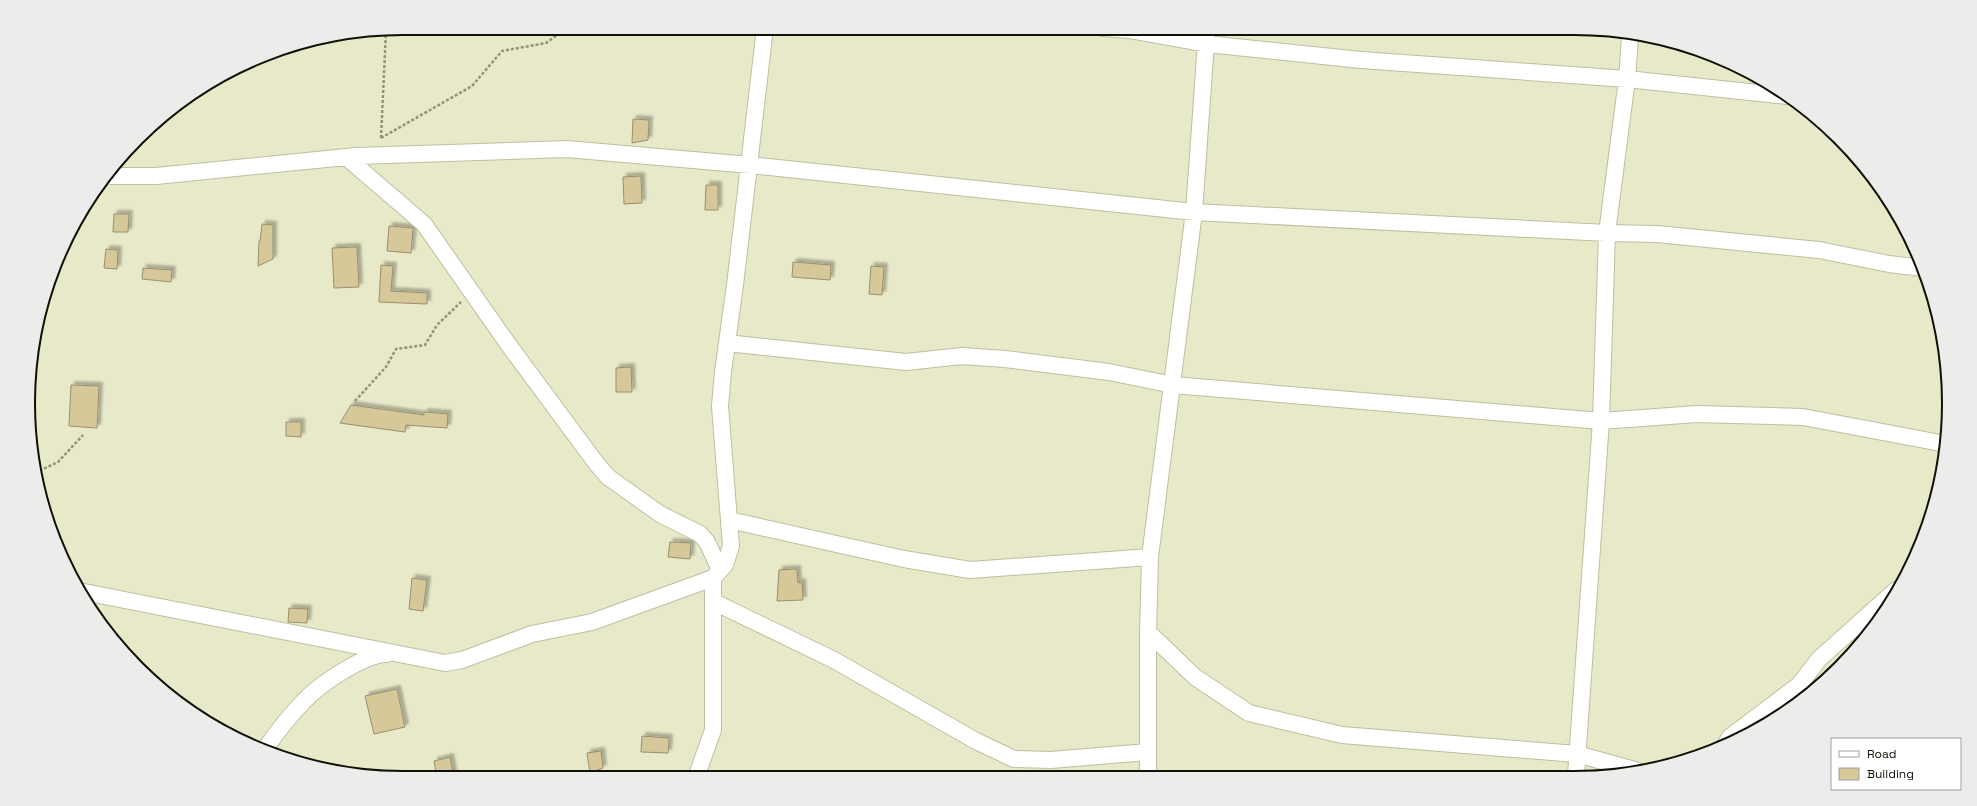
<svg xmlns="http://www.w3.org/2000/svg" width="1977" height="806" font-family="'Space Grotesk',sans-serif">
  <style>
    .building { fill: #d7c899; stroke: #988f70; filter: url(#shadow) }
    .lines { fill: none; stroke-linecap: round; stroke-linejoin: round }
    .minor-casing { stroke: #bdc09f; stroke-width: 18 }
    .path { stroke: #91937a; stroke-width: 2.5; stroke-dasharray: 3 2; stroke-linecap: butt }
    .minor { stroke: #fff; stroke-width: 16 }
    .rim { fill: none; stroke: #101106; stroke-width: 2 }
  </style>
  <defs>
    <filter id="shadow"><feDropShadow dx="3.5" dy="-3.5" stdDeviation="1" flood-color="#0004"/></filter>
  </defs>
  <rect width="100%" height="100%" fill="#e7e9c8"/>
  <!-- building -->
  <path class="building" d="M 633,119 L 649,120 L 648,140 L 632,143 Z
    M 641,176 L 642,203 L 624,204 L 623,177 Z
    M 706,185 L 718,185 L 718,210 L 705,210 Z
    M 114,214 L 129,214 L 128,232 L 113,232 Z
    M 262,224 L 273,225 L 273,259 L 258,266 L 259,241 L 260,241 Z
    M 389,226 L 413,228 L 411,253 L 387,251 Z
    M 357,247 L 359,287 L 334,288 L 332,248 Z
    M 106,249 L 118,250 L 117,269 L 104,268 Z
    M 793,262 L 831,265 L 830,280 L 792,277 Z
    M 381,265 L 393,266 L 391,291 L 427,293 L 427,304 L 379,302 Z
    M 871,266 L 884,267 L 882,295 L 869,294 Z
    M 143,268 L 172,270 L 171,282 L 142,279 Z
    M 631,367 L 632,392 L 616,392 L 616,368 Z
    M 71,385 L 99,386 L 97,428 L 69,426 Z
    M 351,405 L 424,415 L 424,412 L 448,414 L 447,428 L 406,425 L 405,432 L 340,423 Z
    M 286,422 L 301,422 L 301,437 L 286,436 Z
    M 670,542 L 691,543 L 690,559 L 668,557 Z
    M 797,569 L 798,583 L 802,582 L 803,600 L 777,601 L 779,570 Z
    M 412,578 L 427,580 L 423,611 L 409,609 Z
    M 289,608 L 308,609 L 307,623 L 288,622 Z
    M 397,689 L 405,727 L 374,734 L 365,696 Z
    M 642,736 L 669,738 L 668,753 L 641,752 Z
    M 601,751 L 603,768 L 590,773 L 587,753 Z
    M 450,757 L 454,778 L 437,778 L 434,761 Z"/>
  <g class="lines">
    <!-- minor casing -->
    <g class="minor-casing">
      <path id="minor" d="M 1103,28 L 1129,30 L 1207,44 L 1361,60 L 1627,79 L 1787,96
        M 346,157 L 424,224 L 508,344 L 596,463 L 608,477 L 660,514 L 700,534 L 707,542 L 720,570
        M 111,176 L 156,176 L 356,156 L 567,149 L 750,165 L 1194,212 L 1607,233 L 1657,234 L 1819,250 L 1889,264 L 1922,268
        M 727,343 L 906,362 L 962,356 L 1005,359 L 1109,372 L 1173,385 L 1601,421 L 1697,414 L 1803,417 L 1946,444
        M 729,520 L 904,559 L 970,570 L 1150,557
        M 79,591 L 445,663 L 462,660 L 532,634 L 592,622 L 713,578 L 725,565 L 731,546 L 720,406 L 723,372 L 735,285 L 765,28
        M 714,602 L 834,660 L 976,741 L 1014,759 L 1051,760 L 1147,752
        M 1148,632 L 1195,677 L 1249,713 L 1342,735 L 1577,754 L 1638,771
        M 1725,745 L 1730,737 L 1799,685 L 1819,659 L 1896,590
        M 265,749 C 277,732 290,715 304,701 C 320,684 364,654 387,654
        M 1576,775 L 1601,421 L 1607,233 L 1627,79 L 1630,37
        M 1148,776 L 1148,632 L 1150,557 L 1194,212 L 1207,28
        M 698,777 L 698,772 L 713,730 L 713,578"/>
    </g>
    <!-- path -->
    <path class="path" d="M 381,138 L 472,86 L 502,51 L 546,43 L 567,28
      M 381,138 L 386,31
      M 355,401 L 386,367 L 396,349 L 425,345 L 437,325 L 461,302
      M 35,473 L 58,462 L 83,435"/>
    <!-- minor -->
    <use href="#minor" class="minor"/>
  </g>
  <!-- crop -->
  <path d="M0 0H1977V806H0ZM403 35H1574A368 368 0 0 1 1942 403V403A368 368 0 0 1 1574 771H403A368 368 0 0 1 35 403V403A368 368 0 0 1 403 35Z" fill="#ececeb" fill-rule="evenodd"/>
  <path class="rim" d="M403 35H1574A368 368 0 0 1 1942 403V403A368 368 0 0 1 1574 771H403A368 368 0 0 1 35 403V403A368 368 0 0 1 403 35Z"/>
  <!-- legend -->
  <rect x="1831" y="738" width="130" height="52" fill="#ffffff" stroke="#9fa09b"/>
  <rect x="1839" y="751" width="20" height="6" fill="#ffffff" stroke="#9fa09b"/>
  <text x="1867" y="758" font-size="12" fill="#101106">Road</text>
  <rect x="1839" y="768" width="20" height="12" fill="#d7c899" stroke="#9fa09b"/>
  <text x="1867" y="778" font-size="12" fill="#101106">Building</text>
</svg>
